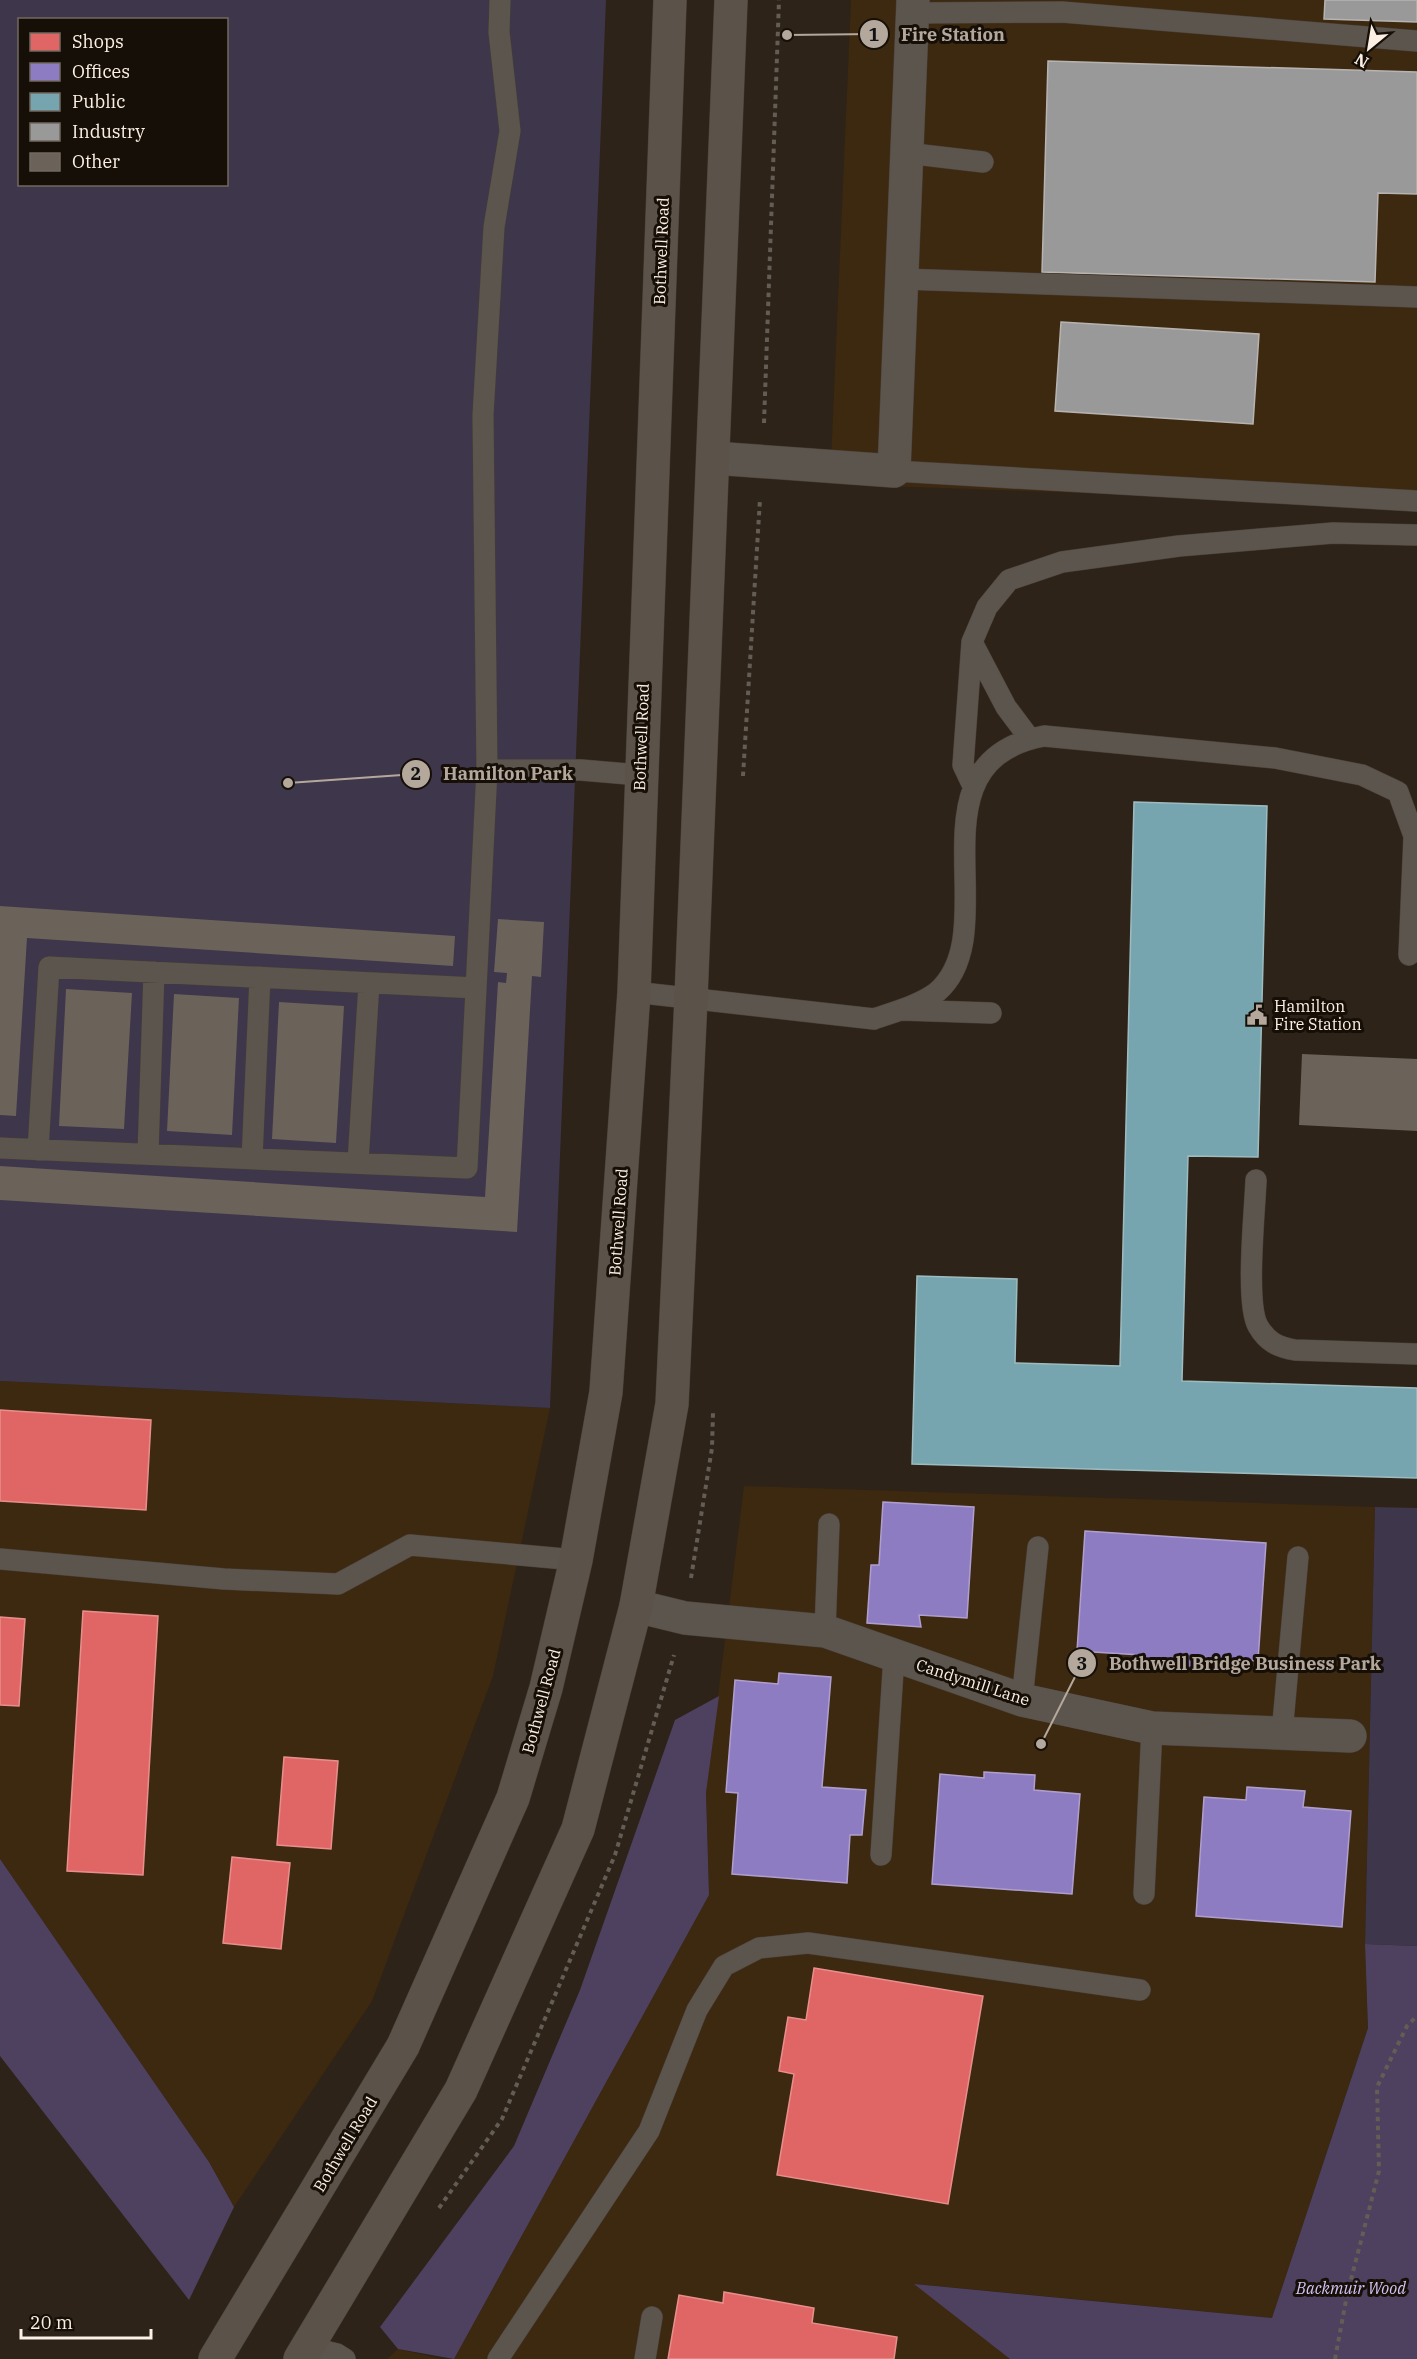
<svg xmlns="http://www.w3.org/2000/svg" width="1417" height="2359" font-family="'IBM Plex Serif',serif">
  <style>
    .built { fill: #3d2810 }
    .green { fill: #3e364a; fill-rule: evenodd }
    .forest { fill: #4e415f }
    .shops { fill: #e06666; stroke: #e88f8c; stroke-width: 1.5 }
    .offices { fill: #8e7cc3; stroke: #af9fcd; stroke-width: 1.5 }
    .public { fill: #76a5af; stroke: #9ebcbf; stroke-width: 1.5 }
    .industry { fill: #999; stroke: #b7b3b0; stroke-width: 1.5 }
    .building { fill: #6b6259 }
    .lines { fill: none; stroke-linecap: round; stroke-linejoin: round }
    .lane-casing { stroke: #473e36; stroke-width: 22 }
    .street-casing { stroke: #473e36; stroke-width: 34 }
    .secondary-casing { stroke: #473e36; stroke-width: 34 }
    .path { stroke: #635d56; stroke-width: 4; stroke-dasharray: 4.5 4.5; stroke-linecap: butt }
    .lane { stroke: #5c554d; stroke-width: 21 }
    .street { stroke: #5c554d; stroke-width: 33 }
    .secondary { stroke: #5b534a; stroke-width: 33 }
    .labels { text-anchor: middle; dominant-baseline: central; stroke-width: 6; stroke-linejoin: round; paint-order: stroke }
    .street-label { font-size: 16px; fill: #fcf0e4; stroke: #160f07 }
    .poi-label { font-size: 16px; fill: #fcf0e4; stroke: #160f07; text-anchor: start }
    .park-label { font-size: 16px; font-style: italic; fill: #d5c4f7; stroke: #160f07 }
    .leader { fill: none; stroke: #b4a89d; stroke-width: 2 }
    .callout-dot { fill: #b4a89d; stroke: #160f07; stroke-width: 2 }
    .mark-label { font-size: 18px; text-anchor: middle; font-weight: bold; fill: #111 }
    .callout-label { font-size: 18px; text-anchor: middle; font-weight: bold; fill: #b4a89d; stroke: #160f07; stroke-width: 6; stroke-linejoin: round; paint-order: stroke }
  </style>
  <rect width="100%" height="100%" fill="#2d2318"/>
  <!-- built -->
  <path class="built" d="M 851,0 L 1417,0 L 1417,505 L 830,484 Z
    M 0,1381 L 550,1408 L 493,1676 L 372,2001 L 234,2207 L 209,2162 L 0,1859 Z
    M 744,1486 L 1375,1507 L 1365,1944 L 1368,2028 L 1272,2318 L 915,2284 L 1010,2359 L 454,2359 L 709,1895 L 706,1793 Z
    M 398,2349 L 442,2359 L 387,2359 Z"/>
  <!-- green -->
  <path class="green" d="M 0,0 L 606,0 L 550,1408 L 0,1381 ZM 20,20 L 226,20 L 226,184 L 20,184 Z
    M 1375,1507 L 1417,1508 L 1417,1946 L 1365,1944 Z"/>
  <!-- forest -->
  <path class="forest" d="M 719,1696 L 706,1793 L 709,1895 L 454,2359 L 398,2349 L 380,2327 L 514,2146 L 580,1990 L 675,1720 Z
    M 0,1859 L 209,2162 L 234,2207 L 189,2300 L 0,2056 Z
    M 1365,1944 L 1417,1946 L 1417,2359 L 1010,2359 L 914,2284 L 1272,2318 L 1368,2028 Z"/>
  <!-- shops -->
  <path class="shops" d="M 0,1410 L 151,1420 L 146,1510 L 0,1501 Z
    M 83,1611 L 158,1616 L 143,1875 L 67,1871 Z
    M 0,1617 L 25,1619 L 19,1706 L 0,1705 Z
    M 284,1757 L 338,1761 L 331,1849 L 277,1845 Z
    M 232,1857 L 290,1863 L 281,1949 L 223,1943 Z
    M 814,1968 L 983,1996 L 948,2204 L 777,2175 L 794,2074 L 779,2071 L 788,2017 L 806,2020 Z
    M 724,2292 L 814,2308 L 812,2323 L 897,2337 L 894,2359 L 668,2359 L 679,2295 L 723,2303 Z"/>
  <!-- offices -->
  <path class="offices" d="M 883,1502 L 974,1507 L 967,1618 L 919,1615 L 921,1627 L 867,1623 L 871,1565 L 879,1565 Z
    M 1085,1531 L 1266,1543 L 1258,1661 L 1199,1657 L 1197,1670 L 1140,1666 L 1141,1655 L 1077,1651 Z
    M 779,1673 L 831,1677 L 822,1787 L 866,1790 L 862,1835 L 850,1835 L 847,1883 L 732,1874 L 738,1793 L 726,1792 L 735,1680 L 778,1684 Z
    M 984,1772 L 1035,1775 L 1034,1790 L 1080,1794 L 1072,1894 L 932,1884 L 940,1774 L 984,1778 Z
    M 1247,1787 L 1305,1791 L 1303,1807 L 1351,1811 L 1342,1927 L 1196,1916 L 1204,1797 L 1246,1800 Z"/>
  <!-- public -->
  <path class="public" d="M 1134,802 L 1267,806 L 1258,1157 L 1188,1156 L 1182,1381 L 1417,1388 L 1417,1478 L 912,1464 L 917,1276 L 1017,1279 L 1015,1363 L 1120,1366 Z"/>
  <!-- industry -->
  <path class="industry" d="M 1325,0 L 1417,0 L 1417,22 L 1324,19 Z
    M 1048,61 L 1417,72 L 1417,194 L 1378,193 L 1375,282 L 1042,272 Z
    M 1061,322 L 1259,334 L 1253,424 L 1055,411 Z"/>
  <!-- building -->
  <path class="building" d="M 0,906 L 455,936 L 453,966 L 27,938 L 16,1116 L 0,1115 Z
    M 498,919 L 544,922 L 541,977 L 532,976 L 517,1232 L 0,1200 L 0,1166 L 485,1197 L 498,982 L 506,983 L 507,973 L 494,972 Z
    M 66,989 L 132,993 L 124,1129 L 59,1126 Z
    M 174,994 L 239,998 L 232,1135 L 167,1131 Z
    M 279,1002 L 344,1006 L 336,1143 L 272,1139 Z
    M 1302,1054 L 1417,1059 L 1417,1131 L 1299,1125 Z"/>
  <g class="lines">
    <!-- lane casing -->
    <g class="lane-casing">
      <path id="lane" d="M 500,0 L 499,32 L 510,131 L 494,227 L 483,415 L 487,770 L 581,770 L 640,775
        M 912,13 L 1062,12 L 1417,41
        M 906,153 L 983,162
        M 902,279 L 1417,297
        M 894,471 L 1417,501
        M 972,642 L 1006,707 L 1030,739
        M 973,786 L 963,765 L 972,642 L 987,607 L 1009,580 L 1062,562 L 1179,546 L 1333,533 L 1417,535
        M 634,992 L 874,1019 C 894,1012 920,1005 937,992 C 1009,930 903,762 1044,736 L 1275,758 L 1362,775 L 1398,792 L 1414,836 L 1409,955
        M 902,1010 L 991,1013
        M 0,1148 L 467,1168 L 487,770
        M 38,1150 L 49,967 L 476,988
        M 148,1154 L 154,972
        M 252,1159 L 260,977
        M 358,1163 L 369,983
        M 1256,1180 C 1255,1209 1245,1304 1258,1326 C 1267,1342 1278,1347 1295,1350 L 1417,1354
        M 0,1559 L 224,1579 L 338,1584 L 410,1545 L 576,1560
        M 825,1631 L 829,1524
        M 1022,1700 L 1038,1547
        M 1282,1733 L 1298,1557
        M 881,1855 L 894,1656
        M 1144,1894 L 1152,1728
        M 308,2347 L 337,2354 L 345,2359
        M 498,2359 L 649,2131 L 697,2010 L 724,1966 L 759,1948 L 808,1943 L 1140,1990
        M 645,2359 L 652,2317"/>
    </g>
    <!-- street casing -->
    <g class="street-casing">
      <path id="street" d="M 713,458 L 894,471 L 913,0
        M 636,1606 L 685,1618 L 825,1631 L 1022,1700 L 1152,1728 L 1350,1736"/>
    </g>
    <!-- secondary casing -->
    <g class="secondary-casing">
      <path id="secondary" d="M 215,2359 L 403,2046 L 513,1798 L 546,1688 L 576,1560 L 606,1392 L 634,992 L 670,0
        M 300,2359 L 461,2090 L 578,1829 L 636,1606 L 672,1404 L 691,998 L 731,0"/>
    </g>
    <!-- path -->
    <path class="path" d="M 764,423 L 779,0
      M 743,776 L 760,499
      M 691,1578 L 712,1448 L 713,1413
      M 439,2208 L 502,2119 L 615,1855 L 674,1655
      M 1335,2359 L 1347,2295 L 1379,2171 L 1377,2087 L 1407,2026 L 1417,2016"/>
    <!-- lane -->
    <use href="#lane" class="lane"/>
    <!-- street -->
    <use href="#street" class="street"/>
    <!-- secondary -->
    <use href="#secondary" class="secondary"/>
  </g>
  <!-- icons -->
  <defs>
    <g id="civic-bare" transform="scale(1.62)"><path d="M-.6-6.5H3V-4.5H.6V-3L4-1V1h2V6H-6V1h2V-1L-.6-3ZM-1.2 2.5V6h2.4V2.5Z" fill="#b4a89d" stroke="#160f07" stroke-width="2.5" paint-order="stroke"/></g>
  </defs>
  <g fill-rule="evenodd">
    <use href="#civic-bare" x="1257" y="1015"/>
  </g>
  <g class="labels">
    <!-- street labels -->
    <g class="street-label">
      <text transform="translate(661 251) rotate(-88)">Bothwell Road</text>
      <text transform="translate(641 737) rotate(-88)">Bothwell Road</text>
      <text transform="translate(618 1222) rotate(-86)">Bothwell Road</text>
      <text transform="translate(973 1682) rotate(18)">Candymill Lane</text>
      <text transform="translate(541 1701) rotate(-75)">Bothwell Road</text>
      <text transform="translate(345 2144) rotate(-59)">Bothwell Road</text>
    </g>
    <!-- poi labels -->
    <g class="poi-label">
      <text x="1274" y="1006">Hamilton<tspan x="1274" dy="18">Fire Station</tspan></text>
    </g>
    <!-- park labels -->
    <g class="park-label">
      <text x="1351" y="2288">Backmuir Wood</text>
    </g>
  </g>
  <!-- callouts -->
  <path class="leader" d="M787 35L874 34M288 783L416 774M1041 1744L1082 1663"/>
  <g class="callout-dot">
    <circle cx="787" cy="35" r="6"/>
    <circle cx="288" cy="783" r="6"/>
    <circle cx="1041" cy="1744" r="6"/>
    <circle cx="874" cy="34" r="15"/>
    <circle cx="416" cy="774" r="15"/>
    <circle cx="1082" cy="1663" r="15"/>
  </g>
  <g class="mark-label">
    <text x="874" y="41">1</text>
    <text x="416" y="780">2</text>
    <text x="1082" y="1670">3</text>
  </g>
  <g class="callout-label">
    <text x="953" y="41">Fire Station</text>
    <text x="508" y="780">Hamilton Park</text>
    <text x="1245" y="1670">Bothwell Bridge Business Park</text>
  </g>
  <!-- legend -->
  <rect x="18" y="18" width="210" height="168" fill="#160f07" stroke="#72695f" stroke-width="1.5"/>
  <rect x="30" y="33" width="30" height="18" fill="#e06666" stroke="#72695f" stroke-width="1.5"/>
  <text x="72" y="48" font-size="18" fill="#fcf0e4">Shops</text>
  <rect x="30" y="63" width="30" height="18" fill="#8e7cc3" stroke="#72695f" stroke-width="1.5"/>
  <text x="72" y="78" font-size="18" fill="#fcf0e4">Offices</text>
  <rect x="30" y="93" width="30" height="18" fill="#76a5af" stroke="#72695f" stroke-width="1.5"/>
  <text x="72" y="108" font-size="18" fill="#fcf0e4">Public</text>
  <rect x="30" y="123" width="30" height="18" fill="#999999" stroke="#72695f" stroke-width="1.5"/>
  <text x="72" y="138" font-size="18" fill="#fcf0e4">Industry</text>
  <rect x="30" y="153" width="30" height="18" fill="#6b6259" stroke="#72695f" stroke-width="1.5"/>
  <text x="72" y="168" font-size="18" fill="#fcf0e4">Other</text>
  <!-- north arrow -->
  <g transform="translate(1369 48) rotate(210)" stroke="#160f07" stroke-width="4.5" paint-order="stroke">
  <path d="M0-4.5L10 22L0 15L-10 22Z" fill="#fcf0e4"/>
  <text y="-9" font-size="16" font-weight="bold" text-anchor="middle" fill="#fcf0e4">N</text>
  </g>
  <!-- scale -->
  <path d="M21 2329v9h130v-9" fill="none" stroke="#fcf0e4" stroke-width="3"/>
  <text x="30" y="2329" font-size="18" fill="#fcf0e4" stroke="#160f07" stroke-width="4.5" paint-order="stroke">20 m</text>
</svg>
